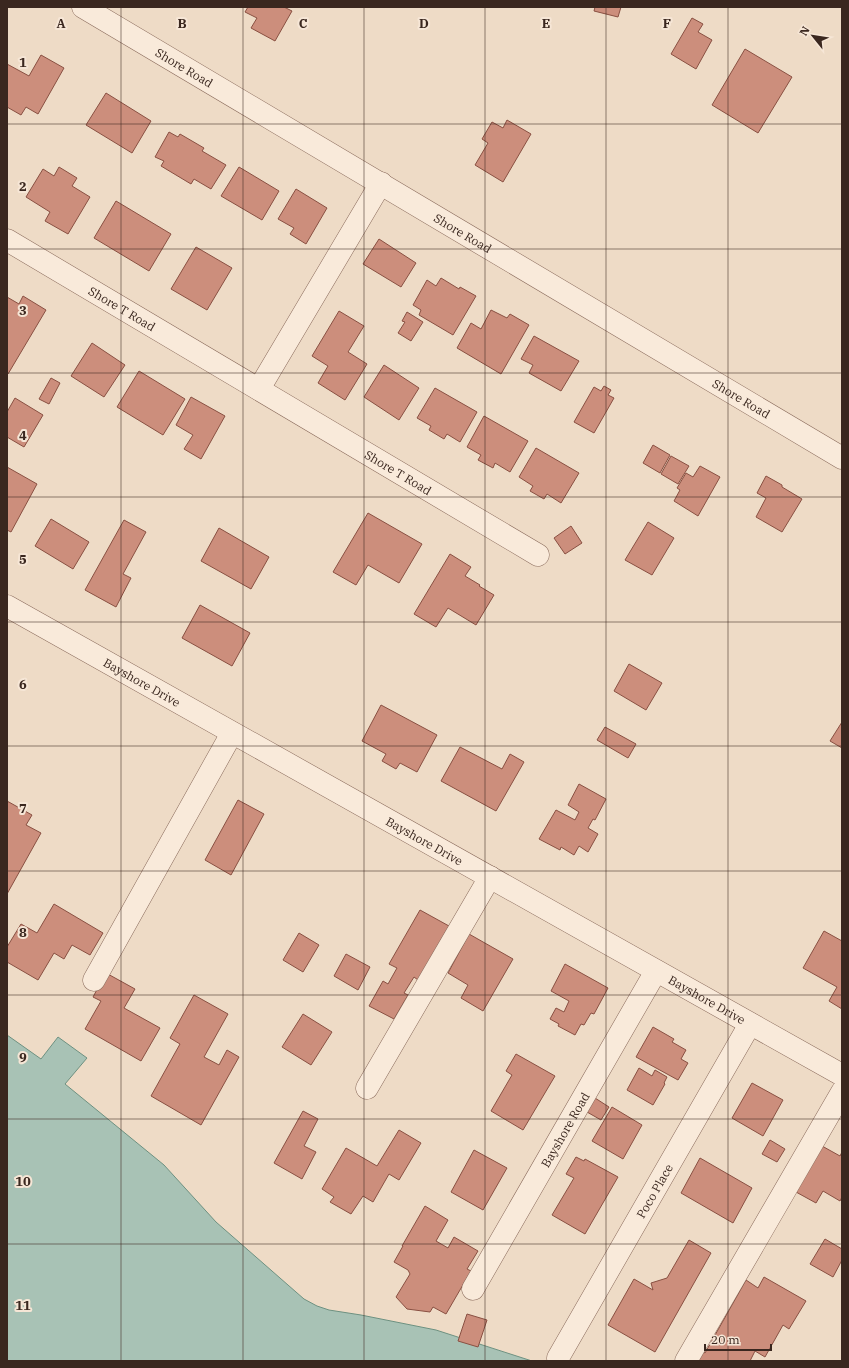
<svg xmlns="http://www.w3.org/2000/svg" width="849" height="1368" font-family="'IBM Plex Serif',serif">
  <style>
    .water { fill: #a8c2b5; stroke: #6e9181 }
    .building { fill: #cc8e7c; stroke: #895042 }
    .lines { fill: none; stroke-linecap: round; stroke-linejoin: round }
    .minor-casing { stroke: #8a6b5c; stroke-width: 23 }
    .minor { stroke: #f9eada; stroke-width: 22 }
    .grid { fill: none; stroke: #3a271f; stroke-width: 1; stroke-opacity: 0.55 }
    .labels { text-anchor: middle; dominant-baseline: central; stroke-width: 4; stroke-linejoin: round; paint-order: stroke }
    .street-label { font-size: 12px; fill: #3a271f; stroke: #f6e6d6 }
    .grid-label { font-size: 13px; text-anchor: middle; font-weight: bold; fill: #3a271f; stroke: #f6e6d6; stroke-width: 4; stroke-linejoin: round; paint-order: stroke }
  </style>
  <rect width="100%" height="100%" fill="#eedbc6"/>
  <!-- water -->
  <path class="water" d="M 7,1035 L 41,1059 L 58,1037 L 87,1058 L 65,1084 L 164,1165 L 216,1222 L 304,1299 L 317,1306 L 329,1310 L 361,1315 L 436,1330 L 532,1361 L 7,1361 Z"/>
  <!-- building -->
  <path class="building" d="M 248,7 L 284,7 L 292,11 L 275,41 L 251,28 L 257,18 L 245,12 Z
    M 595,7 L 621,7 L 618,17 L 594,11 Z
    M 692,18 L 703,24 L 698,32 L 712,40 L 696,69 L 671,54 Z
    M 745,49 L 792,77 L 758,133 L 712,105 Z
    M 41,55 L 64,68 L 38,114 L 26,107 L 21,115 L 7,107 L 7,64 L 29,76 Z
    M 106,93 L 151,121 L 132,153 L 86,125 Z
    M 507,120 L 531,134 L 503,182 L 475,165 L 488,143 L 482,139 L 492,122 L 503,128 Z
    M 169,132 L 178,137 L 180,134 L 204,148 L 202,151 L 226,165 L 211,189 L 194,179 L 191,184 L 161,166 L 164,161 L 155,157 Z
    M 59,167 L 77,178 L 72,186 L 90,197 L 68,234 L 45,221 L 50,212 L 26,197 L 43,169 L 54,176 Z
    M 239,167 L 279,191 L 262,220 L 221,196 Z
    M 296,189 L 327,208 L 306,244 L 290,234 L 294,228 L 278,219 Z
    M 116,201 L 171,234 L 149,271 L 94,238 Z
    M 379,239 L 416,263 L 401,287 L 363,264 Z
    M 196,247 L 232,268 L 207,310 L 171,289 Z
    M 441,278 L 459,289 L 460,287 L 476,296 L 453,335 L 419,315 L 421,310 L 413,305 L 427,280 L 436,286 Z
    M 23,296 L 46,310 L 8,374 L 7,374 L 7,297 L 19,304 Z
    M 491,310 L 507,318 L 510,314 L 529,325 L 501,374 L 457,348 L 471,323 L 481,329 Z
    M 339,311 L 364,326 L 348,352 L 367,364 L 345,400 L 318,383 L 328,366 L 312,356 Z
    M 407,312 L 423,322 L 411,341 L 398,333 L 405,322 L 402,321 Z
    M 534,336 L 579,361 L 561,391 L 529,373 L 533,365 L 521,359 Z
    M 92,343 L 125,365 L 104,397 L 71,376 Z
    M 384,365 L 419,388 L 399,420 L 364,397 Z
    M 139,371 L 185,399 L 163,435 L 117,407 Z
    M 51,378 L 60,383 L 49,404 L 39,399 Z
    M 604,386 L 611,390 L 608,395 L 614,398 L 594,433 L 574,422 L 594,387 L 601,391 Z
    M 435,388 L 477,412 L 460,442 L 447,434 L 444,439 L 429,430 L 431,426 L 417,418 Z
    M 191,397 L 225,416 L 201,459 L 184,449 L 193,435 L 176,425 Z
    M 15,398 L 43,415 L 24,447 L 7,437 L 7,412 Z
    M 484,416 L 528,441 L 510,472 L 495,463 L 493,468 L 478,460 L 481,455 L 467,447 Z
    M 653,445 L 670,455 L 660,473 L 643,463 Z
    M 536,448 L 579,473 L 561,503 L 547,494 L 544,499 L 530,491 L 533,486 L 519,477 Z
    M 671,456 L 689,466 L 678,484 L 661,474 Z
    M 700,466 L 720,477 L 698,516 L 674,501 L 680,490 L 677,488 L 686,473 L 693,477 Z
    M 7,467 L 37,484 L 11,532 L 7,530 Z
    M 766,476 L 782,485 L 782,487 L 802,499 L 782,532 L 756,517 L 766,498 L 757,493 Z
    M 368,513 L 422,544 L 399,583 L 368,565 L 356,585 L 333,572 Z
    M 51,519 L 89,542 L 73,569 L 35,546 Z
    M 124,520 L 146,532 L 123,574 L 131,578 L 116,607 L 85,590 Z
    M 648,522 L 674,538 L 652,575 L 625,560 Z
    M 571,526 L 582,543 L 565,554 L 554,538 Z
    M 219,528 L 269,557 L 251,589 L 201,561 Z
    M 450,554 L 471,567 L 465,576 L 480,585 L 479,586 L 494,595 L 476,625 L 448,608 L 436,627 L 414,614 Z
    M 200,605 L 250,633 L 232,666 L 182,638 Z
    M 629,664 L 662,683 L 646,710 L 614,691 Z
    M 381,705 L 437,735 L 417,772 L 400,763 L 396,769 L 382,761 L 386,754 L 362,741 Z
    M 842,722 L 842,748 L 830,741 Z
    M 605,727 L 636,744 L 628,758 L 597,740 Z
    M 460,747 L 502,769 L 510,754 L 524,762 L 496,811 L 441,781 Z
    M 579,784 L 606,799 L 595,820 L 593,819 L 588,828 L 598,834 L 588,852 L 579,846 L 574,855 L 561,847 L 560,850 L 539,839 L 556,810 L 575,820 L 579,812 L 568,805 Z
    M 238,800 L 264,814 L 231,875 L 205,860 Z
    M 7,801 L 32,815 L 26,825 L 41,833 L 7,894 Z
    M 54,904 L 103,933 L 90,955 L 72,945 L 64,959 L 54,953 L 38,980 L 7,962 L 7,947 L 21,924 L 37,933 Z
    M 420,910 L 449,926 L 418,980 L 414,977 L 404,993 L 408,995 L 394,1019 L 369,1006 L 383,981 L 388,984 L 397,968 L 389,964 Z
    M 824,931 L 842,941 L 842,1009 L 829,1001 L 837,987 L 803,968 Z
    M 299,933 L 319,945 L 303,972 L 283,960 Z
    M 469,934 L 513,959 L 483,1011 L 461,998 L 468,985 L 448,973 Z
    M 346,954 L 370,967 L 358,990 L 334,976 Z
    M 565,964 L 608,988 L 594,1014 L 591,1013 L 584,1025 L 581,1024 L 575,1035 L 558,1026 L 559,1024 L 550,1019 L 556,1008 L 564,1012 L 569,1001 L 551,991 Z
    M 106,973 L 135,989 L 124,1008 L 160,1028 L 141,1061 L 85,1029 L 101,1001 L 93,997 Z
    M 194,995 L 228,1014 L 204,1057 L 219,1065 L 227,1050 L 239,1057 L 201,1125 L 151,1096 L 180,1044 L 170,1038 Z
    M 303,1014 L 332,1032 L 311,1065 L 282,1047 Z
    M 653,1027 L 674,1039 L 672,1042 L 686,1050 L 681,1059 L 688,1063 L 678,1080 L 636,1057 Z
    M 516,1054 L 555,1076 L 523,1130 L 491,1111 L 512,1075 L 506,1071 Z
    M 639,1068 L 652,1076 L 655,1070 L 667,1077 L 664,1083 L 665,1084 L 653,1105 L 627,1090 Z
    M 752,1083 L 783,1100 L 763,1136 L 732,1118 Z
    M 595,1098 L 609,1107 L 601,1120 L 587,1112 Z
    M 612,1107 L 642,1125 L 623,1159 L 592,1141 Z
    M 303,1111 L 318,1119 L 304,1146 L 316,1152 L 302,1179 L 274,1163 Z
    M 399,1130 L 421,1143 L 399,1180 L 389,1174 L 373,1202 L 363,1196 L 351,1214 L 330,1202 L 334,1197 L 322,1189 L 346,1148 L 377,1166 Z
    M 770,1140 L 785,1149 L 777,1162 L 762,1154 Z
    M 822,1146 L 840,1156 L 842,1152 L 842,1197 L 840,1201 L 823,1191 L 816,1203 L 796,1192 Z
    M 474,1150 L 507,1168 L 483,1210 L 451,1192 Z
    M 576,1157 L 584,1161 L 585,1159 L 618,1177 L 585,1234 L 552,1215 L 574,1178 L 566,1174 Z
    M 700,1158 L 752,1188 L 733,1223 L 681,1193 Z
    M 425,1206 L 448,1220 L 436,1241 L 448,1248 L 454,1237 L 478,1251 L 467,1269 L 471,1271 L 446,1314 L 433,1307 L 430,1312 L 407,1309 L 396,1297 L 410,1274 L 408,1270 L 394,1262 L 403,1246 L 402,1246 Z
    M 825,1239 L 842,1249 L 842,1260 L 833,1277 L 810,1264 Z
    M 689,1240 L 711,1253 L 655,1352 L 608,1325 L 634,1279 L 653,1290 L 651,1283 L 667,1278 Z
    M 764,1277 L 806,1301 L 789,1329 L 783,1325 L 765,1357 L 755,1351 L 750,1361 L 696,1361 L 702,1351 L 705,1353 L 746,1280 L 758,1288 Z
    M 467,1314 L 487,1320 L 478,1347 L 458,1341 Z"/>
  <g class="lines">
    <!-- minor casing -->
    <g class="minor-casing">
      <g id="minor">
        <path id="s1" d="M 83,7 L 842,458"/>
        <path id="s2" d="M 7,240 L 538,555"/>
        <path d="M 259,389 L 381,183"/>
        <path id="s3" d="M 7,606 L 842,1075"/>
        <path d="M 94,980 L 232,733"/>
        <path d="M 367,1088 L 490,877"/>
        <path id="s4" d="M 473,1289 L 656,971"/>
        <path id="s5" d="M 558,1358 L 750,1024"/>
        <path d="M 686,1361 L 842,1092"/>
      </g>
    </g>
    <!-- minor -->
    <use href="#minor" class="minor"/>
  </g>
  <!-- grid -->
  <path class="grid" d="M 121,7 L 121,1361M 243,7 L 243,1361M 364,7 L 364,1361M 485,7 L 485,1361M 606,7 L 606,1361M 728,7 L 728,1361M 7,124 L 842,124M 7,249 L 842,249M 7,373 L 842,373M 7,497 L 842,497M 7,622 L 842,622M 7,746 L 842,746M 7,871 L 842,871M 7,995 L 842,995M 7,1119 L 842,1119M 7,1244 L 842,1244"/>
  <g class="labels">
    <!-- street labels -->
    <g class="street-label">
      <text stroke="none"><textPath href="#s1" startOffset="118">Shore Road</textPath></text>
      <text stroke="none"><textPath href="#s1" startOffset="442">Shore Road</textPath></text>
      <text stroke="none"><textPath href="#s2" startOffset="134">Shore T Road</textPath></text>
      <text stroke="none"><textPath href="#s1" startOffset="766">Shore Road</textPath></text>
      <text stroke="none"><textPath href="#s2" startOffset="455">Shore T Road</textPath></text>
      <text stroke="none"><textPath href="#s3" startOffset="155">Bayshore Drive</textPath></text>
      <text stroke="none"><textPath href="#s3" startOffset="479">Bayshore Drive</textPath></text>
      <text stroke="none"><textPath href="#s3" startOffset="803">Bayshore Drive</textPath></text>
      <text stroke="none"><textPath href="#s4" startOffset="184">Bayshore Road</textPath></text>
      <text stroke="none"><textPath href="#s5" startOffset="193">Poco Place</textPath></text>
    </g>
  </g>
  <g class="grid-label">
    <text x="61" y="28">A</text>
    <text x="182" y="28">B</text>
    <text x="303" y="28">C</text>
    <text x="424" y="28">D</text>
    <text x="546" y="28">E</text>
    <text x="667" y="28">F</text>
    <text x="23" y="67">1</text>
    <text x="23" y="191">2</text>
    <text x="23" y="315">3</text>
    <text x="23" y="440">4</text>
    <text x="23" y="564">5</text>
    <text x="23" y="689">6</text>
    <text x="23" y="813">7</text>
    <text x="23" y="937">8</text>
    <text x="23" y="1062">9</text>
    <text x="23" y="1186">10</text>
    <text x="23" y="1310">11</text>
  </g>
  <!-- border -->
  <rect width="849" height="1368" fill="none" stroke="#3a271f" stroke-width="16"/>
  <!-- north arrow -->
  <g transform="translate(813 36) rotate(300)" stroke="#f6e6d6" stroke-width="3" paint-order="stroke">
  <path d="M0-3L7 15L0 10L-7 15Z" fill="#3a271f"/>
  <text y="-6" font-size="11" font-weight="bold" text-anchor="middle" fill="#3a271f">N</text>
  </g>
  <!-- scale -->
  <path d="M705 1344v6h66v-6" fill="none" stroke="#3a271f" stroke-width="2"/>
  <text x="711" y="1344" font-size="12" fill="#3a271f" stroke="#f6e6d6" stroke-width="3" paint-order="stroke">20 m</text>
</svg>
